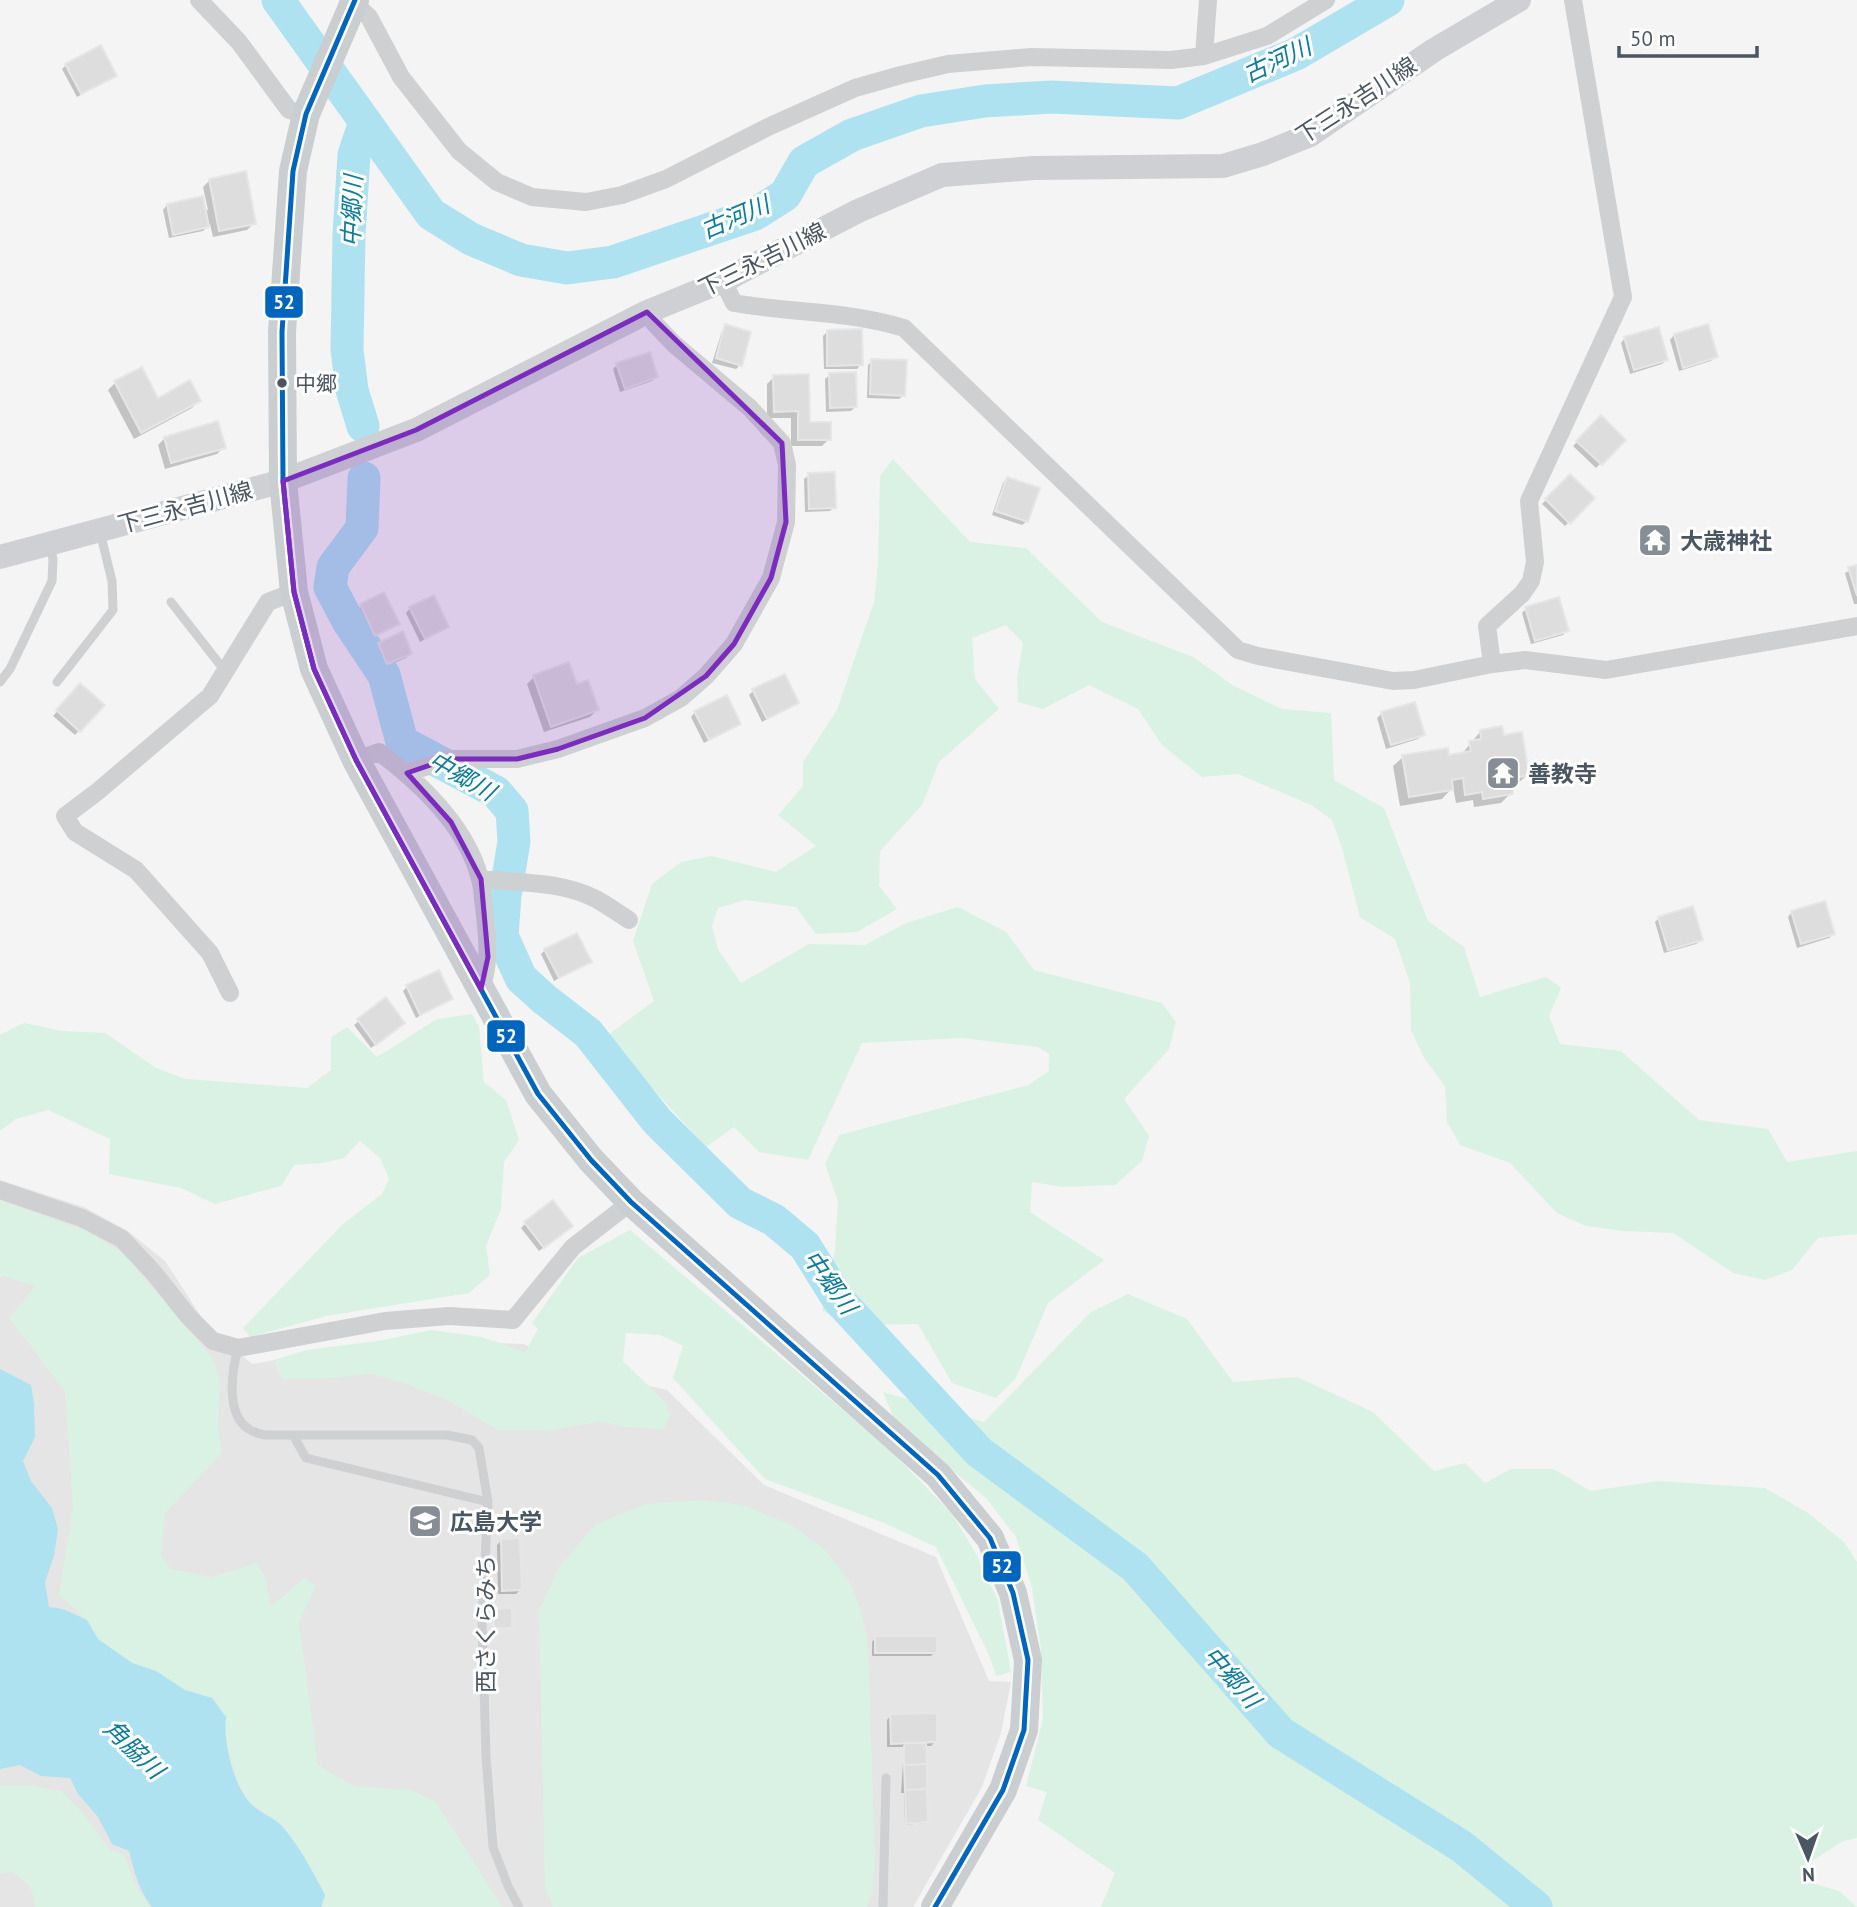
<svg xmlns="http://www.w3.org/2000/svg" width="1857" height="1907" font-family="'PT Sans','Noto Sans JP',sans-serif">
  <style>
    .education { fill: #e6e5e6 }
    .green { fill: #d9f2e3 }
    .water { fill: #aee2f0 }
    .shadow { fill: #0003 }
    .lines { fill: none; stroke-linecap: round; stroke-linejoin: round }
    .river { stroke: #aee2f0; stroke-width: 33 }
    .building { fill: #ddddde; stroke: #e5e6e7; stroke-width: 2 }
    .service { stroke: #ced0d2; stroke-width: 9 }
    .minor { stroke: #ced0d2; stroke-width: 18 }
    .secondary { stroke: #ced0d4; stroke-width: 24 }
    .primary { stroke: #caced1; stroke-width: 28 }
    .bus-1-casing { stroke: #fff; stroke-width: 10 }
    .bus-1 { stroke: #0065bd; stroke-width: 5 }
    .marked { fill: #7b2cbf; fill-opacity: 0.2; stroke: #7b2cbf; stroke-width: 5; stroke-linejoin: round }
    .bus-dot { fill: #4a5661; stroke: #fff; stroke-width: 2.5 }
    .labels { text-anchor: middle; dominant-baseline: central; stroke-width: 6; stroke-linejoin: round; paint-order: stroke }
    .bus-label { font-size: 21px; fill: #4a5661; stroke: #fff; text-anchor: start }
    .street-label { font-size: 23px; fill: #4a5661; stroke: #fff }
    .poi-label { font-size: 23px; font-weight: bold; fill: #4a5661; stroke: #fff; text-anchor: start }
    .water-label { font-size: 24px; font-style: italic; fill: #0c7c9b; stroke: #fff }
    .line-badge { stroke: #fff; stroke-width: 2.5 }
    .badge-label { font-size: 19px; text-anchor: middle; font-weight: bold; fill: #fff }
  </style>
  <rect width="100%" height="100%" fill="#f4f4f4"/>
  <!-- education -->
  <path class="education" d="M 0,1180 L 84,1207 L 128,1231 L 165,1261 L 206,1324 L 252,1364 L 385,1340 L 524,1344 L 564,1366 L 667,1390 L 764,1485 L 936,1557 L 989,1681 L 1011,1682 L 1001,1733 L 982,1787 L 913,1907 L 0,1907 Z"/>
  <!-- green -->
  <path class="green" d="M 893,459 L 970,542 L 1026,548 L 1102,622 L 1193,657 L 1234,686 L 1282,709 L 1331,713 L 1334,780 L 1384,808 L 1428,921 L 1464,947 L 1480,997 L 1546,977 L 1561,988 L 1549,1016 L 1560,1044 L 1621,1051 L 1699,1120 L 1768,1129 L 1787,1162 L 1857,1151 L 1857,1234 L 1818,1238 L 1792,1270 L 1765,1280 L 1733,1273 L 1673,1233 L 1623,1231 L 1586,1226 L 1557,1213 L 1510,1163 L 1460,1145 L 1447,1122 L 1445,1086 L 1424,1058 L 1411,1030 L 1410,983 L 1395,939 L 1360,917 L 1342,848 L 1332,820 L 1311,805 L 1238,774 L 1202,777 L 1162,745 L 1138,709 L 1089,685 L 1043,709 L 1018,702 L 1017,678 L 1023,643 L 1006,625 L 972,638 L 975,679 L 999,709 L 939,762 L 922,805 L 880,851 L 879,886 L 897,909 L 857,932 L 816,934 L 796,907 L 745,900 L 718,908 L 712,926 L 718,949 L 741,983 L 809,944 L 865,945 L 906,923 L 958,907 L 1006,932 L 1034,970 L 1162,1003 L 1176,1022 L 1169,1049 L 1124,1099 L 1149,1136 L 1142,1161 L 1115,1185 L 1063,1187 L 1032,1182 L 1030,1212 L 1104,1260 L 1048,1303 L 1016,1378 L 996,1398 L 952,1383 L 918,1324 L 851,1325 L 822,1311 L 835,1250 L 838,1201 L 825,1164 L 839,1135 L 1028,1085 L 1049,1071 L 1049,1054 L 1038,1047 L 962,1038 L 862,1043 L 808,1160 L 759,1152 L 734,1127 L 706,1147 L 605,1037 L 654,1001 L 633,941 L 652,884 L 681,862 L 711,856 L 776,872 L 816,846 L 778,815 L 803,786 L 803,762 L 837,710 L 874,602 L 878,565 L 880,476 Z
    M 472,1014 L 479,1027 L 484,1082 L 506,1100 L 519,1140 L 504,1162 L 501,1209 L 486,1246 L 490,1275 L 469,1293 L 326,1316 L 250,1337 L 243,1328 L 343,1224 L 382,1194 L 389,1179 L 380,1158 L 360,1141 L 344,1158 L 322,1163 L 294,1165 L 281,1186 L 215,1204 L 181,1188 L 109,1174 L 110,1139 L 48,1110 L 16,1119 L 0,1131 L 0,1035 L 24,1023 L 62,1031 L 105,1033 L 156,1068 L 186,1079 L 307,1088 L 331,1070 L 331,1037 L 347,1027 L 377,1057 L 437,1019 Z
    M 0,1200 L 86,1231 L 123,1253 L 213,1359 L 220,1383 L 218,1425 L 222,1453 L 165,1513 L 161,1555 L 170,1569 L 212,1577 L 257,1563 L 265,1578 L 271,1607 L 304,1578 L 316,1586 L 299,1622 L 318,1765 L 353,1786 L 411,1790 L 436,1802 L 502,1907 L 322,1907 L 325,1895 L 280,1823 L 251,1804 L 238,1784 L 224,1733 L 226,1717 L 213,1698 L 185,1690 L 156,1671 L 132,1663 L 98,1639 L 87,1620 L 59,1595 L 73,1508 L 65,1392 L 9,1318 L 36,1286 L 3,1276 L 0,1278 Z
    M 630,1230 L 888,1448 L 953,1515 L 976,1554 L 998,1601 L 1011,1672 L 996,1676 L 989,1655 L 936,1547 L 884,1523 L 765,1479 L 673,1378 L 683,1346 L 660,1335 L 626,1333 L 623,1361 L 663,1400 L 670,1415 L 664,1429 L 624,1427 L 601,1421 L 550,1431 L 498,1430 L 445,1399 L 401,1382 L 370,1374 L 322,1379 L 282,1379 L 274,1360 L 306,1350 L 378,1341 L 431,1330 L 482,1337 L 525,1352 L 538,1329 L 532,1323 L 578,1258 Z
    M 1128,1294 L 1187,1319 L 1233,1382 L 1297,1377 L 1373,1412 L 1434,1471 L 1465,1463 L 1485,1483 L 1511,1469 L 1553,1469 L 1591,1491 L 1658,1481 L 1765,1488 L 1808,1513 L 1844,1542 L 1857,1562 L 1857,1838 L 1843,1841 L 1804,1866 L 1805,1881 L 1839,1891 L 1857,1907 L 1101,1907 L 1115,1873 L 1038,1820 L 1047,1792 L 1026,1786 L 1043,1719 L 1041,1649 L 1032,1588 L 1016,1537 L 986,1498 L 896,1424 L 883,1392 L 984,1422 L 1091,1312 Z
    M 703,1500 L 743,1505 L 793,1526 L 825,1550 L 849,1581 L 861,1610 L 868,1645 L 875,1864 L 872,1893 L 867,1907 L 553,1907 L 545,1888 L 539,1611 L 559,1567 L 595,1525 L 646,1504 Z
    M 0,1786 L 31,1786 L 61,1791 L 84,1814 L 109,1849 L 124,1855 L 135,1884 L 150,1907 L 35,1907 C 33,1886 28,1883 11,1871 L 0,1874 Z"/>
  <!-- water -->
  <path class="water" d="M 0,1369 L 31,1385 L 34,1404 L 35,1437 L 23,1461 L 31,1481 L 52,1508 L 58,1529 L 54,1556 L 45,1582 L 49,1607 L 63,1609 L 87,1620 L 98,1639 L 132,1663 L 156,1671 L 185,1690 L 212,1698 L 226,1717 C 223,1742 233,1785 251,1804 C 260,1813 273,1817 282,1826 C 300,1847 312,1870 325,1895 L 321,1907 L 152,1907 C 139,1891 134,1871 129,1851 L 112,1844 L 98,1817 L 78,1794 L 70,1778 L 41,1776 L 20,1765 L 0,1769 Z"/>
  <!-- shadow -->
  <path class="shadow" d="M 66,65 L 115,76 L 77,97 L 62,69 Z
    M 210,180 L 254,223 L 247,230 L 213,237 L 210,224 L 203,231 L 169,238 L 163,210 L 167,205 L 208,210 L 203,187 Z
    M 726,326 L 740,365 L 736,369 L 712,363 L 722,331 Z
    M 827,332 L 861,364 L 857,369 L 824,369 L 823,336 Z
    M 1674,335 L 1716,357 L 1711,361 L 1679,371 L 1670,340 Z
    M 1625,338 L 1666,360 L 1662,364 L 1630,374 L 1621,343 Z
    M 872,361 L 904,395 L 899,399 L 867,398 L 868,365 Z
    M 617,365 L 656,377 L 652,381 L 620,392 L 613,369 Z
    M 830,375 L 855,407 L 851,411 L 826,412 L 825,379 Z
    M 774,377 L 808,424 L 829,439 L 822,446 L 791,446 L 791,418 L 767,418 L 767,384 Z
    M 115,383 L 157,400 L 199,401 L 192,408 L 134,439 L 108,390 Z
    M 1601,418 L 1624,440 L 1596,468 L 1573,446 Z
    M 165,438 L 224,447 L 217,454 L 165,469 L 158,445 Z
    M 809,475 L 834,507 L 830,511 L 805,512 L 804,479 Z
    M 1570,476 L 1593,498 L 1565,526 L 1542,504 Z
    M 1007,479 L 1027,521 L 1022,525 L 992,515 L 1003,483 Z
    M 1857,567 L 1857,604 L 1854,604 L 1845,573 Z
    M 361,606 L 397,624 L 371,639 L 357,610 Z
    M 410,608 L 447,627 L 420,642 L 406,613 Z
    M 1526,609 L 1567,630 L 1563,635 L 1531,644 L 1522,613 Z
    M 379,644 L 410,654 L 406,658 L 383,668 L 375,649 Z
    M 534,677 L 575,686 L 597,710 L 590,717 L 544,732 L 527,684 Z
    M 80,686 L 102,705 L 75,735 L 53,716 Z
    M 753,691 L 797,702 L 762,722 L 749,695 Z
    M 695,712 L 739,724 L 704,743 L 691,717 Z
    M 1382,713 L 1423,735 L 1418,739 L 1386,749 L 1377,718 Z
    M 1480,732 L 1527,775 L 1517,784 L 1510,786 L 1511,793 L 1501,803 L 1474,807 L 1473,800 L 1456,803 L 1453,787 L 1442,799 L 1400,806 L 1393,766 L 1403,757 L 1447,757 L 1461,755 Z
    M 1792,912 L 1833,934 L 1829,938 L 1797,948 L 1788,917 Z
    M 1659,918 L 1701,940 L 1696,944 L 1664,953 L 1655,922 Z
    M 545,950 L 589,962 L 554,981 L 541,954 Z
    M 407,987 L 451,999 L 416,1018 L 403,991 Z
    M 385,1000 L 399,1027 L 371,1048 L 354,1025 Z
    M 525,1224 L 567,1230 L 539,1251 L 521,1228 Z
    M 501,1541 L 520,1590 L 516,1594 L 498,1594 L 497,1545 Z
    M 495,1610 L 510,1627 L 508,1629 L 493,1629 Z
    M 876,1637 L 935,1652 L 931,1656 L 872,1656 L 872,1642 Z
    M 891,1715 L 935,1742 L 931,1746 L 925,1746 L 925,1823 L 905,1825 L 904,1793 L 901,1793 L 904,1747 L 887,1747 L 887,1720 Z"/>
  <g class="lines">
    <!-- river -->
    <path class="river" d="M 278,0 L 431,214 L 471,239 L 521,260 L 567,268 L 613,262 L 755,214 L 785,195 L 804,162 L 852,135 L 921,111 L 985,101 L 1052,97 L 1178,103 L 1296,54 L 1388,0
      M 363,426 L 352,390 L 347,350 L 349,234 L 354,155 L 365,122
      M 364,478 L 362,528 L 333,567 L 330,587 L 348,621 L 384,675 L 402,742 L 496,792 L 512,811 L 514,842 L 505,895 L 502,936 L 521,978 L 544,999 L 588,1033 L 657,1121 L 740,1203 L 774,1220 L 805,1246 L 838,1299 L 979,1452 L 1135,1567 L 1281,1733 L 1461,1846 L 1536,1907"/>
  </g>
  <!-- building -->
  <path class="building" d="M 101,45 L 117,76 L 81,94 L 65,64 Z
    M 246,171 L 256,224 L 219,231 L 209,179 Z
    M 203,196 L 209,227 L 173,235 L 167,204 Z
    M 725,324 L 751,332 L 742,366 L 716,358 Z
    M 1708,324 L 1718,357 L 1683,368 L 1674,334 Z
    M 1659,327 L 1668,360 L 1634,370 L 1624,337 Z
    M 862,329 L 863,365 L 827,366 L 827,330 Z
    M 650,352 L 658,377 L 625,389 L 616,363 Z
    M 871,359 L 907,360 L 905,396 L 870,394 Z
    M 142,367 L 158,398 L 190,380 L 201,401 L 141,433 L 114,381 Z
    M 856,372 L 857,407 L 830,408 L 829,373 Z
    M 809,374 L 810,422 L 831,422 L 831,440 L 798,440 L 798,411 L 774,412 L 773,375 Z
    M 1601,415 L 1626,440 L 1602,465 L 1576,441 Z
    M 218,421 L 226,448 L 171,463 L 164,437 Z
    M 835,472 L 836,508 L 809,509 L 808,473 Z
    M 1570,474 L 1595,498 L 1570,524 L 1545,499 Z
    M 1007,477 L 1040,488 L 1028,522 L 995,511 Z
    M 1857,565 L 1857,596 L 1848,567 Z
    M 384,592 L 400,624 L 375,636 L 360,604 Z
    M 434,595 L 449,627 L 425,639 L 409,607 Z
    M 1559,597 L 1569,631 L 1535,641 L 1525,607 Z
    M 403,631 L 412,654 L 387,664 L 378,643 Z
    M 569,662 L 577,684 L 588,680 L 599,710 L 551,727 L 533,675 Z
    M 785,674 L 799,703 L 767,719 L 752,689 Z
    M 80,683 L 105,705 L 80,732 L 56,710 Z
    M 727,695 L 741,724 L 709,740 L 694,711 Z
    M 1415,702 L 1425,735 L 1391,745 L 1381,712 Z
    M 1502,726 L 1504,735 L 1522,732 L 1529,775 L 1510,779 L 1513,794 L 1483,799 L 1482,792 L 1465,795 L 1463,778 L 1452,780 L 1453,790 L 1409,797 L 1402,755 L 1448,748 L 1449,755 L 1471,751 L 1469,741 L 1481,739 L 1480,730 Z
    M 1825,901 L 1835,934 L 1801,944 L 1791,911 Z
    M 1693,906 L 1703,940 L 1668,950 L 1658,917 Z
    M 577,933 L 592,962 L 559,978 L 544,949 Z
    M 439,970 L 453,999 L 420,1015 L 406,985 Z
    M 386,997 L 405,1023 L 376,1045 L 357,1019 Z
    M 553,1200 L 573,1226 L 544,1248 L 524,1222 Z
    M 520,1538 L 522,1590 L 502,1591 L 501,1539 Z
    M 512,1608 L 512,1628 L 494,1628 L 494,1609 Z
    M 875,1636 L 937,1636 L 937,1653 L 875,1653 Z
    M 937,1713 L 937,1742 L 891,1744 L 890,1714 Z
    M 904,1743 L 926,1743 L 927,1764 L 904,1765 Z
    M 927,1764 L 927,1789 L 905,1790 L 904,1765 Z
    M 927,1789 L 928,1822 L 906,1824 L 905,1790 Z"/>
  <g class="lines">
    <!-- service -->
    <path class="service" d="M 171,602 L 225,671
      M 0,682 L 10,669 L 52,581 L 53,559 L 50,546
      M 57,682 L 113,610 L 112,581 L 100,532
      M 238,1348 C 232,1370 225,1415 249,1429 C 253,1432 260,1434 265,1435 L 447,1435 L 472,1440 L 479,1448 L 488,1502 L 482,1621 L 486,1756 L 493,1847 L 508,1886 L 519,1907
      M 293,1435 L 306,1458 L 488,1502
      M 883,1907 L 886,1778"/>
    <!-- minor -->
    <path class="minor" d="M 199,0 L 239,42 L 289,110 L 306,114
      M 354,3 L 369,17 L 401,77 L 459,151 L 497,182 L 532,197 L 586,202 L 622,195 L 666,179 L 768,127 L 855,88 L 901,75 L 948,64 L 1031,57 L 1171,60 L 1204,56 L 1267,36 L 1326,0
      M 1204,56 L 1208,0
      M 723,281 L 734,303 C 790,313 850,311 904,328 L 1238,650 L 1258,656 L 1393,681 L 1414,680 L 1492,664 L 1525,660 L 1606,670 L 1857,626
      M 1492,664 L 1487,626 L 1522,594 L 1531,581 L 1535,562 L 1529,501 L 1623,297 L 1573,0
      M 356,760 L 379,752 C 423,785 473,833 482,889 C 485,922 493,957 481,989
      M 408,773 L 448,759 L 517,759 L 558,749 L 645,718 L 681,698 L 706,676 L 734,644 L 771,578 L 786,522 L 787,465 L 782,443 L 750,408 L 674,344 L 654,323 L 647,312
      M 481,879 C 519,883 561,881 596,899 C 607,905 618,913 629,920
      M 230,993 L 210,953 L 136,870 L 75,832 L 65,816 L 97,792 L 210,696 L 268,602 L 294,592
      M 0,1190 L 82,1218 L 122,1239 L 154,1273 L 188,1316 L 213,1341 L 238,1348 L 385,1321 L 449,1316 L 513,1320 L 573,1247 L 631,1202"/>
    <!-- secondary -->
    <path class="secondary" d="M 0,557 L 283,481 L 416,430 L 647,312 L 723,281 L 858,211 L 942,175 L 1034,168 L 1223,166 L 1263,154 L 1310,135 L 1434,50 L 1519,0"/>
    <!-- primary -->
    <path class="primary" d="M 355,0 L 306,114 L 293,171 L 282,332 L 283,481 L 294,592 L 314,669 L 356,760 L 538,1094 L 591,1160 L 631,1202 L 938,1475 L 990,1538 L 1013,1593 L 1028,1660 L 1024,1730 L 1003,1790 L 935,1907"/>
    <!-- bus-1 casing -->
    <g class="bus-1-casing">
      <path id="bus-1" d="M 355,0 L 306,114 L 293,171 L 282,332 L 283,481 L 294,592 L 314,669 L 356,760 L 538,1094 L 591,1160 L 631,1202 L 938,1475 L 990,1538 L 1013,1593 L 1028,1660 L 1024,1730 L 1003,1790 L 935,1907"/>
    </g>
    <!-- bus-1 -->
    <use href="#bus-1" class="bus-1"/>
  </g>
  <!-- marked area -->
  <path class="marked" d="M 647,312 L 782,443 L 786,522 L 771,578 L 734,644 L 706,676 L 645,718 L 558,749 L 517,759 L 448,759 L 407,773 L 451,822 L 481,879 L 488,957 L 481,989 L 356,760 L 314,669 L 294,592 L 283,481 L 416,430 Z"/>
  <!-- icons -->
  <defs>
    <g id="temple-square" transform="scale(1.75)"><rect x="-9" y="-9" width="18" height="18" rx="4" fill="#868d94" stroke="#fff"/><path d="M0-6L5-2H3V0L6.5 2.5H4V6H1.5V3h-3V6H-4V2.5H-6.5L-3 0V-2H-5Z" fill="#fff"/></g>
    <g id="university-square" transform="scale(1.75)"><rect x="-9" y="-9" width="18" height="18" rx="4" fill="#868d94" stroke="#fff"/><path d="M0-5L7-2L0 1L-7-2ZM-4 1L0 2.5L4 1V4Q0 6-4 4Z" fill="#fff"/></g>
  </defs>
  <g fill-rule="evenodd">
    <use href="#temple-square" x="1655" y="540"/>
    <use href="#temple-square" x="1503" y="773"/>
    <use href="#university-square" x="425" y="1521"/>
  </g>
  <!-- markers -->
  <circle class="bus-dot" cx="282" cy="383" r="6"/>
  <g class="labels">
    <!-- bus labels -->
    <g class="bus-label">
      <text x="295" y="383">中郷</text>
    </g>
    <!-- street labels -->
    <g class="street-label">
      <text transform="translate(1356 100) rotate(-33)">下三永吉川線</text>
      <text transform="translate(762 259) rotate(-26)">下三永吉川線</text>
      <text transform="translate(185 507) rotate(-15)">下三永吉川線</text>
      <text transform="translate(485 1624) rotate(-90)">西さくらみち</text>
    </g>
    <!-- poi labels -->
    <g class="poi-label">
      <text x="1680" y="540">大歳神社</text>
      <text x="1528" y="773">善教寺</text>
      <text x="450" y="1521">広島大学</text>
    </g>
    <!-- water labels -->
    <g class="water-label">
      <text transform="translate(1277 60) rotate(-25)">古河川</text>
      <text transform="translate(352 211) rotate(-88)">中郷川</text>
      <text transform="translate(735 217) rotate(-23)">古河川</text>
      <text transform="translate(462 776) rotate(30)">中郷川</text>
      <text transform="translate(830 1282) rotate(54)">中郷川</text>
      <text transform="translate(1232 1677) rotate(49)">中郷川</text>
      <text transform="translate(134 1749) rotate(44)">角脇川</text>
    </g>
  </g>
  <g class="line-badge">
    <rect x="264" y="285" width="40" height="34" rx="7" fill="#0065bd"/>
    <rect x="486" y="1019" width="40" height="34" rx="7" fill="#0065bd"/>
    <rect x="982" y="1550" width="40" height="33" rx="7" fill="#0065bd"/>
  </g>
  <g class="badge-label">
    <text x="284" y="309">52</text>
    <text x="506" y="1043">52</text>
    <text x="1002" y="1573">52</text>
  </g>
  <!-- north arrow -->
  <g transform="translate(1808 1858) rotate(178)" stroke="#ffffff" stroke-width="5" paint-order="stroke">
  <path d="M0-5L12 26L0 18L-12 26Z" fill="#4a5661"/>
  <text y="-10" font-size="19" font-weight="bold" text-anchor="middle" fill="#4a5661">N</text>
  </g>
  <!-- scale -->
  <path d="M1619 46v10h138v-10" fill="none" stroke="#4a5661" stroke-width="3.5"/>
  <text x="1630" y="46" font-size="21" fill="#4a5661" stroke="#ffffff" stroke-width="5" paint-order="stroke">50 m</text>
</svg>
